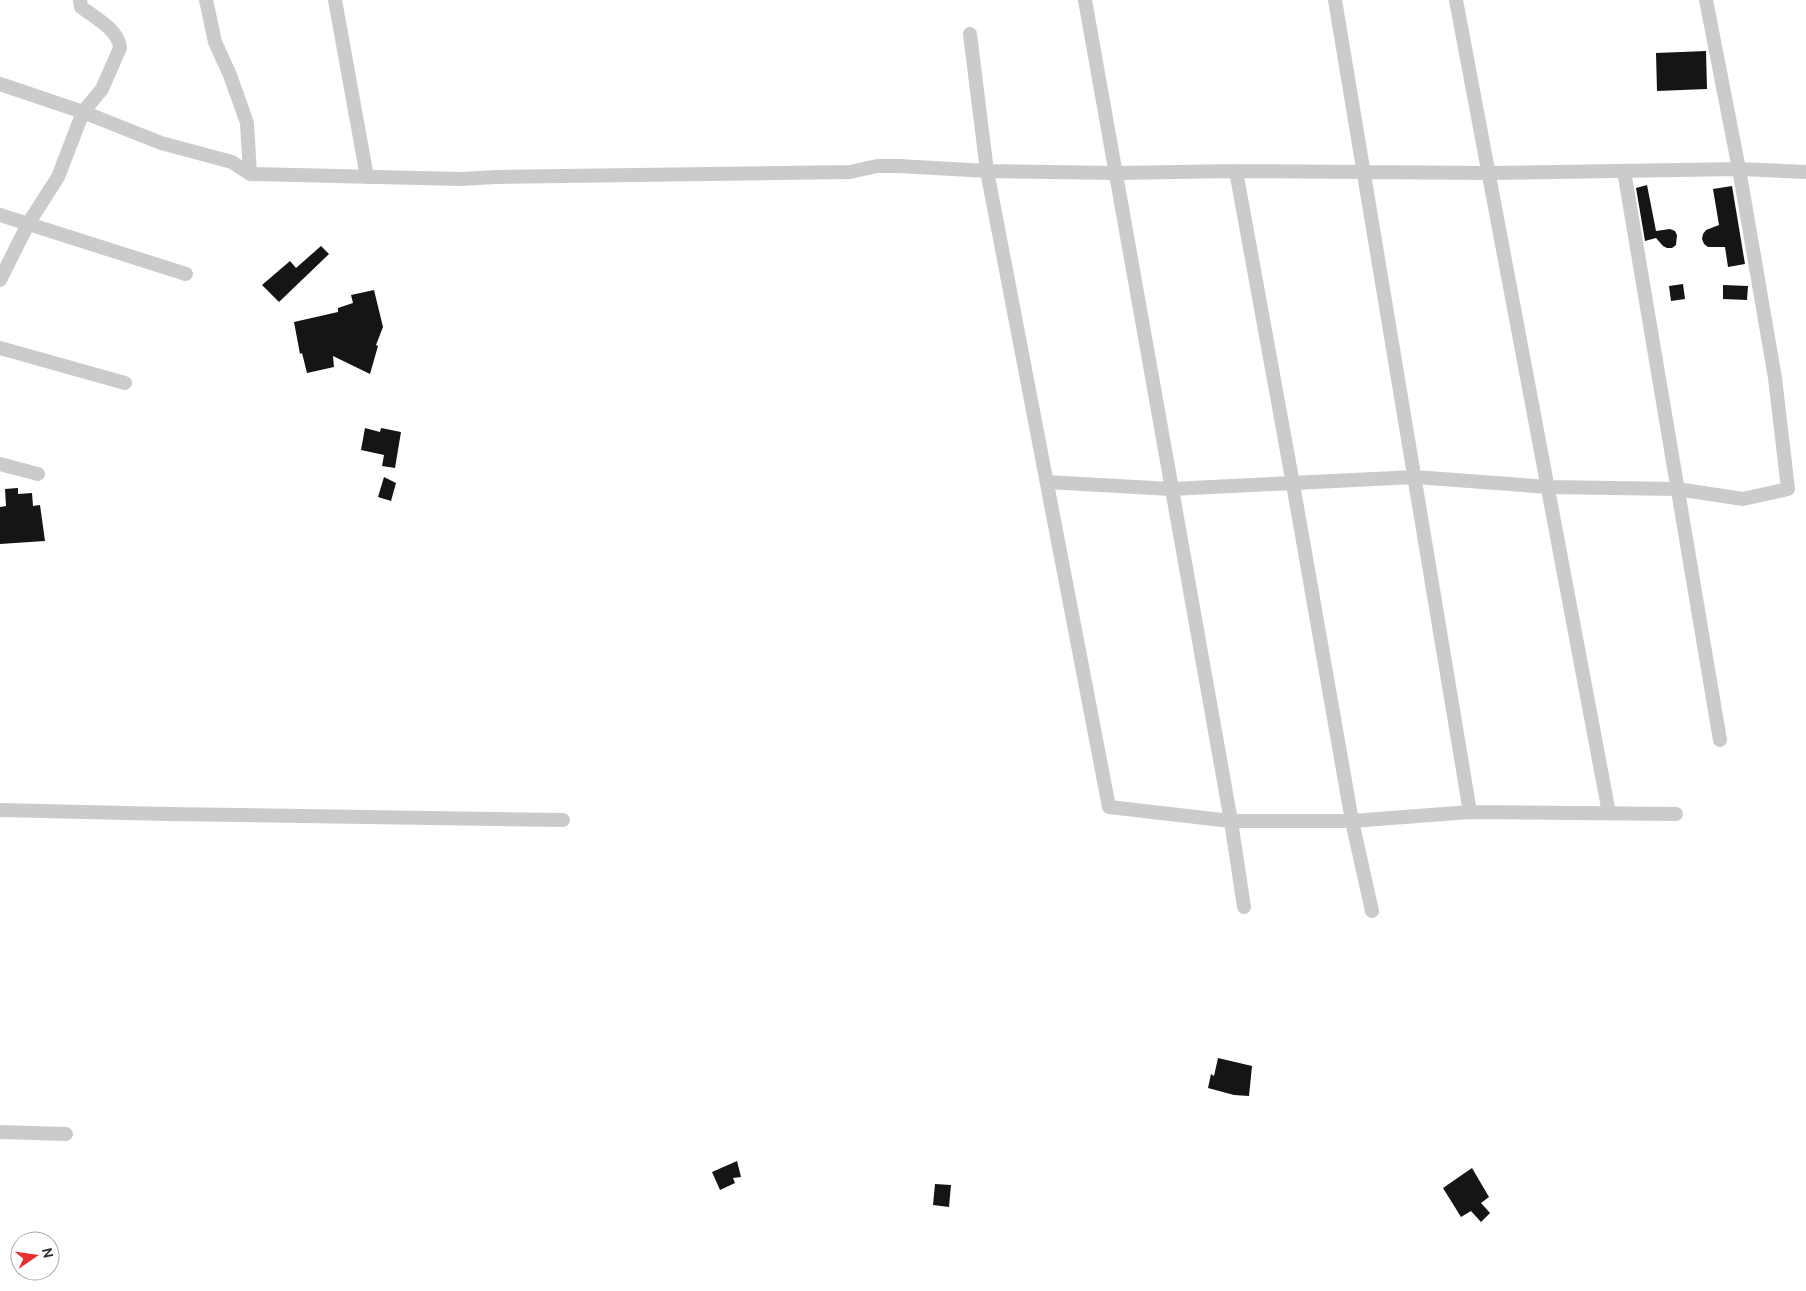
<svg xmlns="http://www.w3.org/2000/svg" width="1806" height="1291" font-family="Cabin,sans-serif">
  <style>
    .building { fill: #151515 }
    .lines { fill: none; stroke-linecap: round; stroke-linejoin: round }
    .street { stroke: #cbcbcb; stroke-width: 14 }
  </style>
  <rect width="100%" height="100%" fill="#fff"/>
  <!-- building -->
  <path class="building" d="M 1706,51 L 1707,89 L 1657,91 L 1656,53 Z
    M 1647,185 L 1656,231 L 1670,229 L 1675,231 L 1677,235 L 1676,245 L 1672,248 L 1667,248 L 1663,246 L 1656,238 L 1645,241 L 1636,188 Z
    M 1732,186 L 1745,264 L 1728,267 L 1725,247 L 1708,247 L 1704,244 L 1702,239 L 1703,234 L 1706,230 L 1719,225 L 1713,189 Z
    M 321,246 L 329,254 L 279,302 L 262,285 L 290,261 L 296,268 Z
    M 1683,284 L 1685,299 L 1671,301 L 1669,286 Z
    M 1723,285 L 1748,286 L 1747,300 L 1723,299 Z
    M 374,290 L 383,327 L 376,345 L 378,346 L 370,374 L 333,356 L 334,367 L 307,373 L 302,353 L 300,354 L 294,322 L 338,312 L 338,308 L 353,303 L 351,295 Z
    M 365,428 L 380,432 L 381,428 L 401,432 L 395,468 L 382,466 L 384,455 L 361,450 Z
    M 384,477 L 396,483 L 391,501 L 378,497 Z
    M 18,488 L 18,494 L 32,493 L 33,506 L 40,505 L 45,541 L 0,544 L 0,507 L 6,506 L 5,489 Z
    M 1218,1058 L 1252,1066 L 1249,1096 L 1234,1095 L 1208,1088 L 1211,1074 L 1214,1076 Z
    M 737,1161 L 741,1177 L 733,1178 L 735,1183 L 720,1190 L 712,1172 Z
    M 1472,1168 L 1489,1197 L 1481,1203 L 1490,1213 L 1481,1222 L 1471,1211 L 1461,1217 L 1443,1188 Z
    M 935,1184 L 951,1185 L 949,1207 L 933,1205 Z"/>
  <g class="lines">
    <!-- street -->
    <path class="street" d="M 206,0 L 215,42 L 230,75 L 247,123 L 250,174
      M 335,0 L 367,177
      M 1085,0 L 1231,821 L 1244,907
      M 1335,0 L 1470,812
      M 1456,0 L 1609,813
      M 970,34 L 987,171 L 1109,807 L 1231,821 L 1352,821 L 1470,812 L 1676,814
      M 0,84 L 83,112 L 161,143 L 232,162 L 250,174 L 460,179 L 497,177 L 850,172 L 877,166 L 899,166 L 987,171 L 1116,173 L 1236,171 L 1488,173 L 1739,169 L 1806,172
      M 1236,171 L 1293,484 L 1352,821 L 1372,911
      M 1624,171 L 1720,740
      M 0,215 L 186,274
      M 0,280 L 28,224 L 58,177 L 83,112 L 102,89 L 120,48 C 119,30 94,17 81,7 L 80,0
      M 0,348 L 125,383
      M 0,464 L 38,474
      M 1047,482 L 1171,489 L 1415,477 L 1548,487 L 1677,489 L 1743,499 L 1788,489 L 1775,378 L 1739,169 L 1706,0
      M 0,810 L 168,814 L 563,820
      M 0,1132 L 66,1134"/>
  </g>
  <!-- north arrow -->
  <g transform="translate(35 1256) rotate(77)"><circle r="24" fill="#ffffff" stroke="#ababab"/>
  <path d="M0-4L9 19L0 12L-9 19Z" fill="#e6302f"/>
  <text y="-8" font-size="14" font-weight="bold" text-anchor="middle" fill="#2e2e2e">N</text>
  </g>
</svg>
